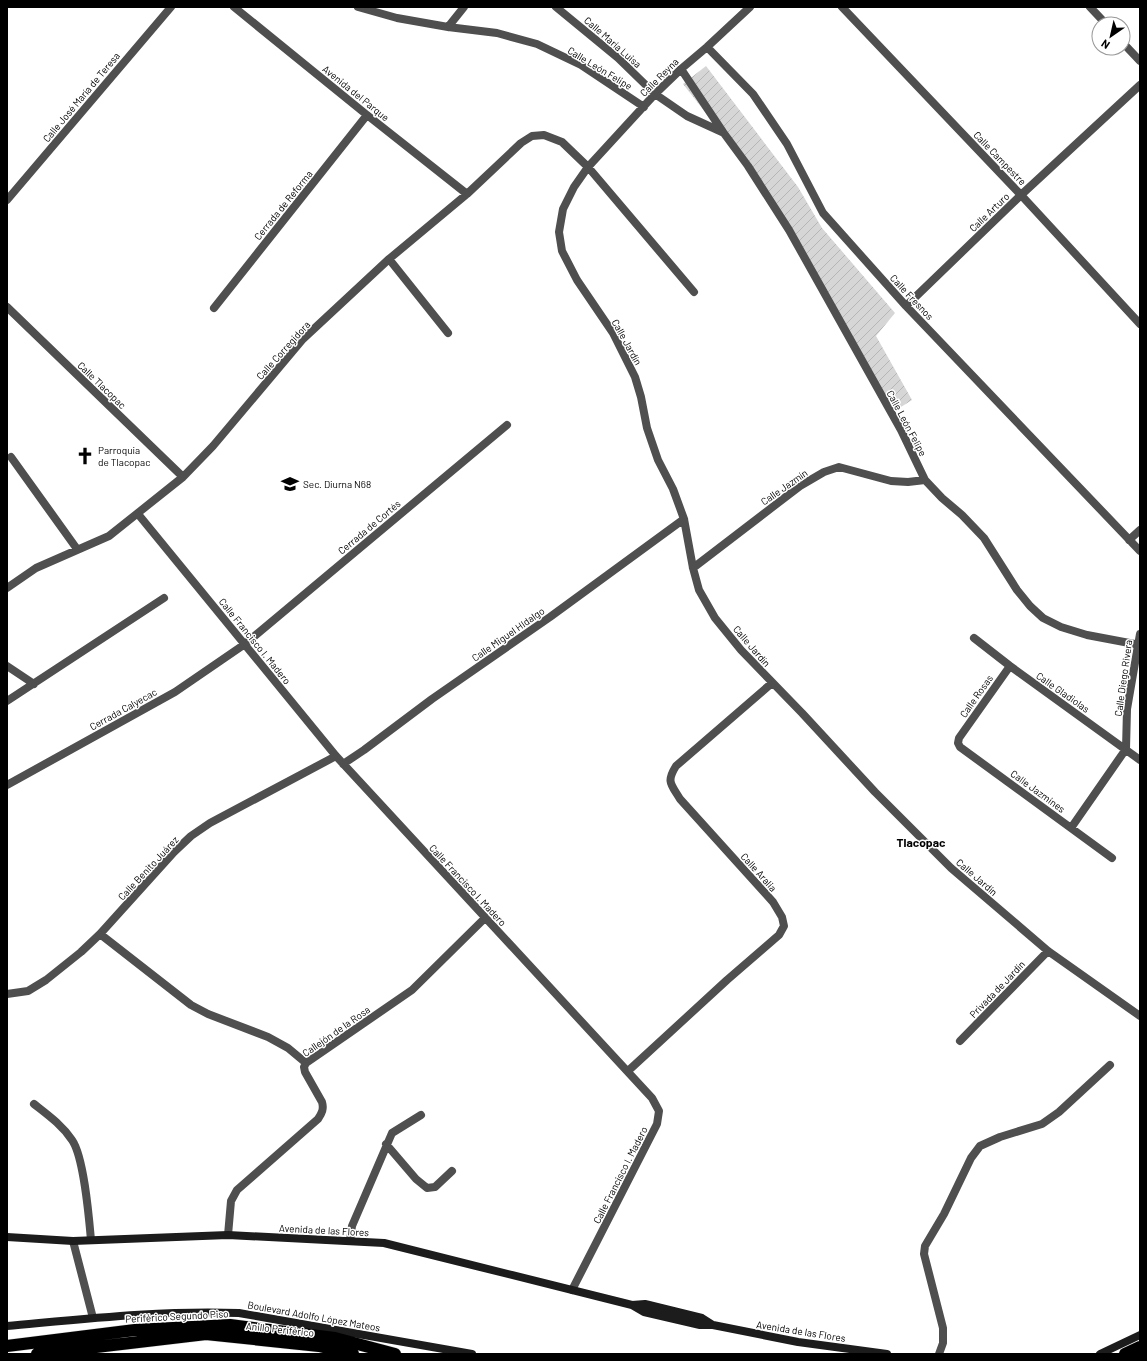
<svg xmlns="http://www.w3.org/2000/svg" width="1147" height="1361" font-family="Barlow,sans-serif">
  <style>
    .garden { fill: url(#garden-furrows) }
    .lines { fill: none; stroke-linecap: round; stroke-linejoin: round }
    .highway-casing { stroke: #dbdbdb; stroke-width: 13 }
    .street { stroke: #4f4f4f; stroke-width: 8 }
    .secondary { stroke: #1c1c1c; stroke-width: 8 }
    .highway { stroke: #000; stroke-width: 12 }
    .labels { text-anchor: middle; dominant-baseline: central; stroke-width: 3; stroke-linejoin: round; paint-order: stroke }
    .street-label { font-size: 10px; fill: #000; stroke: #fff }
    .poi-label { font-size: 10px; fill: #000; stroke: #fff; text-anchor: start }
    .quarter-label { font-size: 12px; font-weight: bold; fill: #000; stroke: #fff }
  </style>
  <defs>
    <pattern id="garden-furrows" width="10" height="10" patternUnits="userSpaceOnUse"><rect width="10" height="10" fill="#d6d6d6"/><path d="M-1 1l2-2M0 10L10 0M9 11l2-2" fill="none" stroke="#b6b6b6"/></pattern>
  </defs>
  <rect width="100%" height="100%" fill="#fff"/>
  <!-- garden -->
  <path class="garden" d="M 706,66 L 798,187 L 822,228 L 895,313 L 876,336 L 912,400 L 893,412 L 750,169 L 683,84 Z"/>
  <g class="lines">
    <!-- highway casing -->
    <g class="highway-casing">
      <path id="highway" d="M 7,1346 L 135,1330 L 230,1325 L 335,1338 L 395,1354
        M 37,1354 L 206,1334 L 319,1346 L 353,1354
        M 1125,1354 L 1140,1347"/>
    </g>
    <!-- street -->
    <path class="street" d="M 234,7 L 367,115 L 467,194
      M 358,7 L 397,18 L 448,27 L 497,33 L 537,44 L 581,65 L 644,107
      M 556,7 L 618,58 L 655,94 L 687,116 L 722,132
      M 750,7 L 707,47 L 681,69 L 655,94 L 588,167 L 574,187 L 563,209 L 559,232 L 562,251 L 577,280 L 613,333 L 635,377 L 641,397 L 647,428 L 658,460 L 673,489 L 684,519 L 693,568 L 699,590 L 715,618 L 741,650 L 802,713 L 875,792 L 951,868 L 1048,951 L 1140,1016
      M 842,7 L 1021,195 L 1140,324
      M 1090,7 L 1106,24
      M 448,27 L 464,7
      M 1123,43 L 1140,61
      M 707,47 L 753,94 L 787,144 L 823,213 L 906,306 L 1140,551
      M 681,69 L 723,132 L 748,166 L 789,230 L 901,430 L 925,480 L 942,498 L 962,515 L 984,538 L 1017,590 L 1030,606 L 1043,618 L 1061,627 L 1087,635 L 1140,645
      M 7,200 L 171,7
      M 389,259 L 448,333
      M 906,306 L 1021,195 L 1140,85
      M 7,307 L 183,477
      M 214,308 L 367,115
      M 11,457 L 77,549
      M 138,514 L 336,756 L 652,1098 L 659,1111 L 657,1124 L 572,1290
      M 1129,540 L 1140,530
      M 693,568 L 800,486 L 824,472 L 839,467 L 891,481 L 908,482 L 925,480
      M 7,588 L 36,568 L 109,536 L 183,477 L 213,446 L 303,339 L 389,259 L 467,194 L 521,143 L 532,136 L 544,135 L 562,142 L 588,167 L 694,292
      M 974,638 L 1010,666 L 1140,760
      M 7,666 L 34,684
      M 1010,666 L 959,738 L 958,743 L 960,747 L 1112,858
      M 7,701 L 164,598
      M 343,764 L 364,750 L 432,699 L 550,617 L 684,519
      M 7,785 L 175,692 L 245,644 L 507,425
      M 1071,828 L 1126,749 L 1127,709 L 1140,634
      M 100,934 L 191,1005 L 208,1014 L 268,1037 L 288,1048 L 306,1063
      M 7,994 L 28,991 L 46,980 L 81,952 L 100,934 L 174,852 L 191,836 L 210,823 L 336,756
      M 960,1041 L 1048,951
      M 628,1071 L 727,980 L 779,935 L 784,926 L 782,917 L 773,902 L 680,799 C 671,784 666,782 676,766 L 772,683
      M 34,1104 C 48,1115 62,1125 72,1140 C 84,1157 89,1218 91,1240
      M 386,1144 L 416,1179 L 427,1188 L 435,1187 L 452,1171
      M 228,1235 L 231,1201 L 237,1190 L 318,1119 C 322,1113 324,1109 322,1102 L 305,1072 L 304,1067 L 306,1063 L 412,990 L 485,918
      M 73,1241 L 93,1318
      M 350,1241 L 352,1226 L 392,1133 L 421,1115
      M 939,1354 L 943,1343 L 943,1328 L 924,1254 L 925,1246 L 944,1214 L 971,1158 L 980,1146 L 1000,1137 L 1042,1124 L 1059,1112 L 1110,1065"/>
    <!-- secondary -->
    <path class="secondary" d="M 7,1237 L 73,1241 L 228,1235 L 384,1243 L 632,1305 L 645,1304 L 702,1318 L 713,1325
      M 632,1305 L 644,1312 L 700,1325 L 713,1325 L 798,1342 L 887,1354
      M 7,1326 C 84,1319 162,1310 239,1313 L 472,1354
      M 1100,1354 L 1140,1335"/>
    <!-- highway -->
    <use href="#highway" class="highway"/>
  </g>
  <!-- icons -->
  <defs>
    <g id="church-bare" transform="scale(1.38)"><path d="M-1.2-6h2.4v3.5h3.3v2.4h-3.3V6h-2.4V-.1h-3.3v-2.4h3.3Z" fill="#000" stroke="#fff" stroke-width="2.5" paint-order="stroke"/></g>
    <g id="school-bare" transform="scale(1.38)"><path d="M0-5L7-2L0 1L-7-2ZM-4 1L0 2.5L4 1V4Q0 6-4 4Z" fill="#000" stroke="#fff" stroke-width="2.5" paint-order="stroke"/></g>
  </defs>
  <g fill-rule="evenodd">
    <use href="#church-bare" x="85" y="456"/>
    <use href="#school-bare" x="290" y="484"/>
  </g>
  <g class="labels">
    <!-- street labels -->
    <g class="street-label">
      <text transform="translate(613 42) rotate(41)">Calle María Luisa</text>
      <text transform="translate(600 68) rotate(31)">Calle León Felipe</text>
      <text transform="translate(659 77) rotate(-45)">Calle Reyna</text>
      <text transform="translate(356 93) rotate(39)">Avenida del Parque</text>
      <text transform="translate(81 97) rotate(-50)">Calle José María de Teresa</text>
      <text transform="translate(1000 158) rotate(46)">Calle Campestre</text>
      <text transform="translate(283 205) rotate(-51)">Cerrada de Reforma</text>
      <text transform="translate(989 212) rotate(-44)">Calle Arturo</text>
      <text transform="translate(912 297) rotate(47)">Calle Fresnos</text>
      <text transform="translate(627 342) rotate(61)">Calle Jardín</text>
      <text transform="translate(283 350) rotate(-48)">Calle Corregidora</text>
      <text transform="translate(102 385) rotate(44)">Calle Tlacopac</text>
      <text transform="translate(907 423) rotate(62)">Calle León Felipe</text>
      <text transform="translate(784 487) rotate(-35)">Calle Jazmín</text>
      <text transform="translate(369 527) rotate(-40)">Cerrada de Cortés</text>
      <text transform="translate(508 634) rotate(-35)">Calle Miguel HIdalgo</text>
      <text transform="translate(255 641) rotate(51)">Calle Francisco I. Madero</text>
      <text transform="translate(752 646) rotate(49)">Calle Jardín</text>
      <text transform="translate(1123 678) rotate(-82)">Calle Diego Rivera</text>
      <text transform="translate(1063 692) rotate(35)">Calle Gladiolas</text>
      <text transform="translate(976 696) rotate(-55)">Calle Rosas</text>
      <text transform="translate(123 709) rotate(-29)">Cerrada Calyecac</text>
      <text transform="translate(1038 791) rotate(36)">Calle Jazmines</text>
      <text transform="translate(148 868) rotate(-47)">Calle Benito Juárez</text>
      <text transform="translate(759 872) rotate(48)">Calle Aralia</text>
      <text transform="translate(977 877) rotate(41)">Calle Jardín</text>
      <text transform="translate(468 885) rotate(47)">Calle Francisco I. Madero</text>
      <text transform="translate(997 989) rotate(-46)">Privada de Jardín</text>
      <text transform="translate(336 1031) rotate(-35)">Callejón de la Rosa</text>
      <text transform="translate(620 1175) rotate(-63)">Calle Francisco I. Madero</text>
      <text transform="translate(324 1230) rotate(3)">Avenida de las Flores</text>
      <text transform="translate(177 1316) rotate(-3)">Periférico Segundo Piso</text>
      <text transform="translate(314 1316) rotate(10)">Boulevard Adolfo López Mateos</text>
      <text transform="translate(280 1329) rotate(6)">Anillo Periférico</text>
      <text transform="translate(801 1331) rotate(9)">Avenida de las Flores</text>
    </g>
    <!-- poi labels -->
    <g class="poi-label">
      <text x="98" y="450">Parroquia<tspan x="98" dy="12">de Tlacopac</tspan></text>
      <text x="303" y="484">Sec. Diurna N68</text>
    </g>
    <!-- quarter labels -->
    <g class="quarter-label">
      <text x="921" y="842">Tlacopac</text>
    </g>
  </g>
  <!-- border -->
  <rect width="1147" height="1361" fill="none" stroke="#000000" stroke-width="16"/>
  <!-- north arrow -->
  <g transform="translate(1111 36) rotate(214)"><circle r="19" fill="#ffffff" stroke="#999999"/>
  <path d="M0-3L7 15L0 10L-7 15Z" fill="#000000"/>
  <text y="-6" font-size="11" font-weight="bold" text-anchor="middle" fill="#000000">N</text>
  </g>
</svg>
